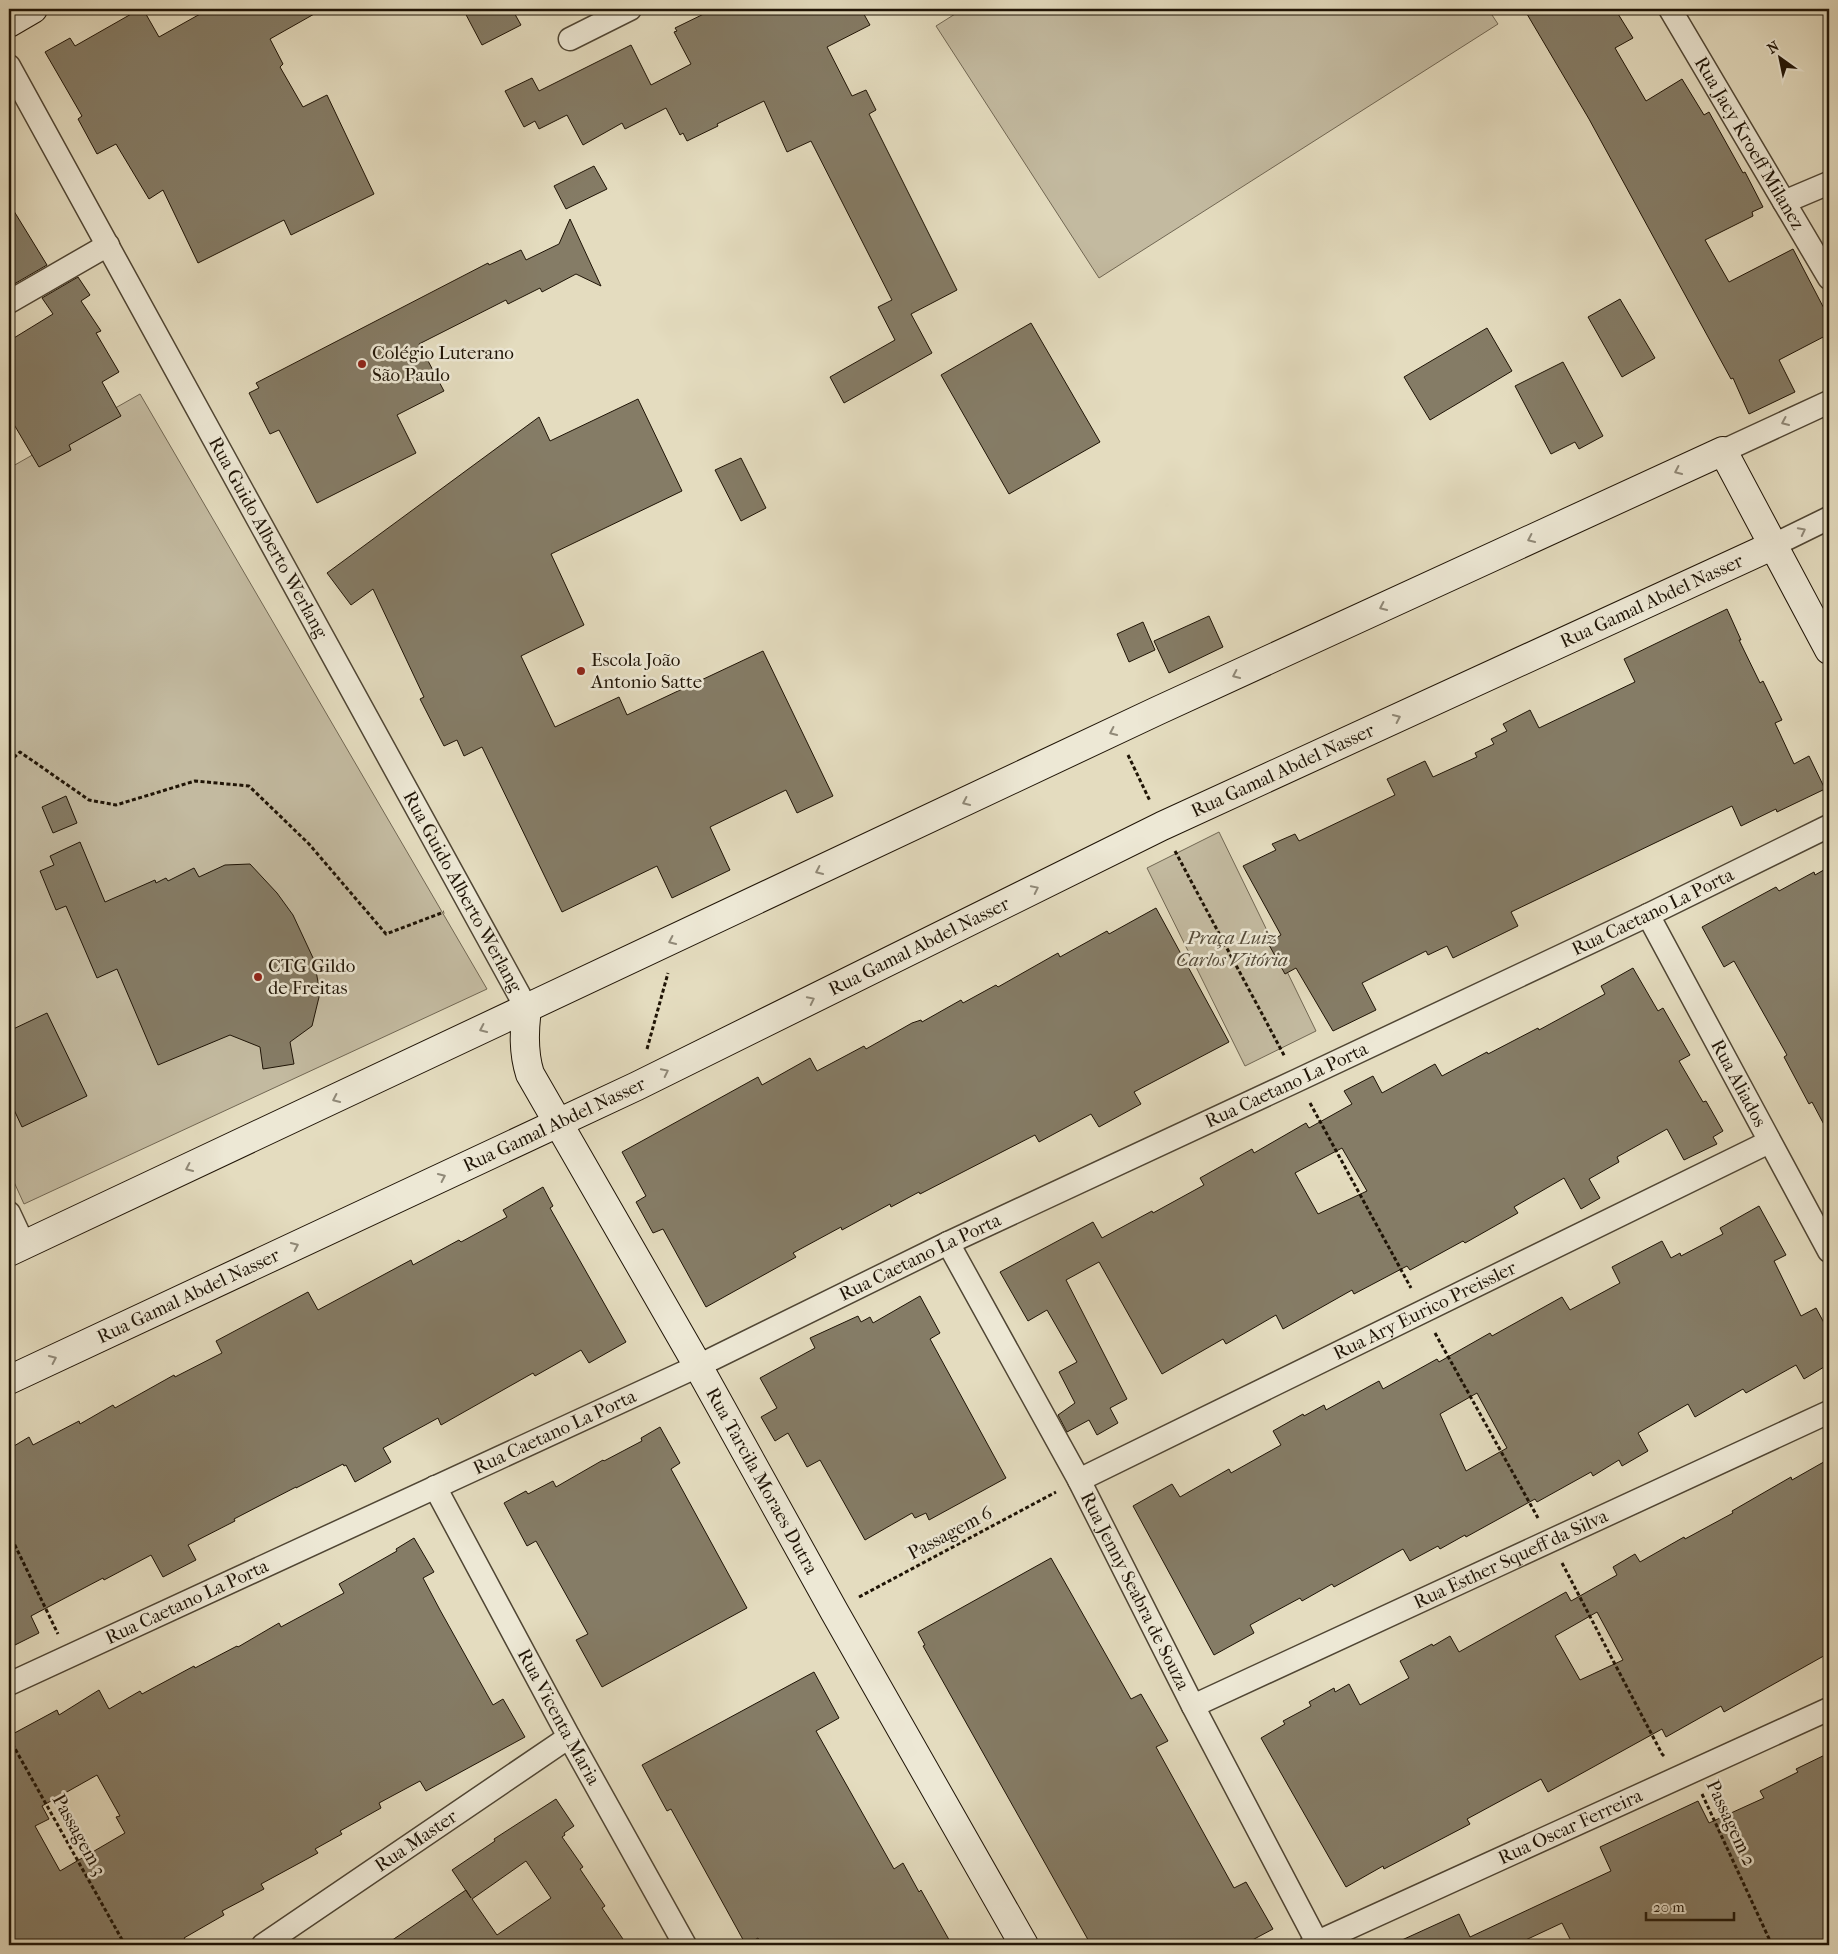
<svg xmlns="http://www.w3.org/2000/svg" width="1838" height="1954" font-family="'IM FELL French Canon',serif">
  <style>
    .park { fill: #c3baa0; stroke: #716753 }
    .building { fill: #857c66; stroke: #1f1406; fill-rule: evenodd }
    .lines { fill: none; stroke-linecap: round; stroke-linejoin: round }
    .street-casing { stroke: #504634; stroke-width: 25 }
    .secondary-casing { stroke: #1f1406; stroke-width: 30 }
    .path { stroke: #1f1406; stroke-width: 3; stroke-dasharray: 4 2.5; stroke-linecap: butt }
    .street { stroke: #ede8d5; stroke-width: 22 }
    .secondary { stroke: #ede8d5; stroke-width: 28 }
    .oneway { stroke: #908978 }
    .poi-dot { fill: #8f2418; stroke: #ede8d5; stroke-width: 2 }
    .labels { text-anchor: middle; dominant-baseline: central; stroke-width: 5; stroke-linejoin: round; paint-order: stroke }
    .street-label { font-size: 19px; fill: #1f1406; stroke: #ede8d5 }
    .poi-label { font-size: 19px; fill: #1f1406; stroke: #ede8d5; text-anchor: start }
    .park-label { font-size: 19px; font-style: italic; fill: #584e3c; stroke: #ede8d5 }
  </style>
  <rect width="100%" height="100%" fill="#e4dcbf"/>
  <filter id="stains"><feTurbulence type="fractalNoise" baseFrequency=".004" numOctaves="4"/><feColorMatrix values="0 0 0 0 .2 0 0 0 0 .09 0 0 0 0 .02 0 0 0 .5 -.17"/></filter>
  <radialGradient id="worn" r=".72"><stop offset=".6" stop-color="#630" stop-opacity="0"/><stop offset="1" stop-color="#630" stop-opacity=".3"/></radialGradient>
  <!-- park -->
  <path class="park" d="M 963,9 L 1488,9 L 1498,24 L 1099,278 L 936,26 Z
    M 140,394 L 487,989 L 24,1204 L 9,1171 L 9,461 L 13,466 Z
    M 1219,832 L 1316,1031 L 1245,1066 L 1147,868 Z"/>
  <!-- building -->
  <path class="building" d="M 140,9 L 143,9 L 159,37 L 209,9 L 323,9 L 270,39 L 283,64 L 280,67 L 303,107 L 327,95 L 374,194 L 291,235 L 284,220 L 198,263 L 163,190 L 149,199 L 116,144 L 97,154 L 78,119 L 82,116 L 45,52 L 70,38 L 75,46 Z
    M 463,9 L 512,9 L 521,25 L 482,45 Z
    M 714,9 L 861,9 L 870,25 L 827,47 L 852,96 L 866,90 L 876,110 L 869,114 L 957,290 L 911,314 L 932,353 L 844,403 L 830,377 L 895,340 L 878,307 L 892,300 L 811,141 L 787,152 L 764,101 L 717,124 L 718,126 L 687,141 L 683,133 L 680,135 L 666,108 L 625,129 L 622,123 L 583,145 L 567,115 L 539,129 L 535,121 L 524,127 L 505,91 L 532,78 L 539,91 L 631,45 L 651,85 L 691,64 L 674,32 L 677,31 L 675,28 Z
    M 1524,9 L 1615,9 L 1633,38 L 1615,48 L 1646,101 L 1682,79 L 1704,115 L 1709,112 L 1743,173 L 1745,172 L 1763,207 L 1752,212 L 1753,216 L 1705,240 L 1729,282 L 1793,249 L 1829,318 L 1829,334 L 1779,360 L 1795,392 L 1749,414 L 1733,378 L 1731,379 L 1589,119 Z
    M 594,166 L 607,189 L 566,209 L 554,186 Z
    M 9,203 L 47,265 L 9,287 Z
    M 570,219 L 601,286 L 576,274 L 542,292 L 540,288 L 508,304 L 506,300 L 419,344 L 444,391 L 397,415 L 416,453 L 317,503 L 279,430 L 270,434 L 249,393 L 259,388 L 256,383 L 488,263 L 489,265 L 521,250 L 526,260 L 559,244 Z
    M 78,277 L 90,295 L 81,301 L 101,331 L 96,333 L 119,372 L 102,382 L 121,416 L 69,445 L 71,450 L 39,467 L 9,416 L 9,341 L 53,314 L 42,298 Z
    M 1620,299 L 1655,358 L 1622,377 L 1588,317 Z
    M 1031,323 L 1100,442 L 1009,494 L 941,375 Z
    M 1487,328 L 1512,371 L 1430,420 L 1404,377 Z
    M 1563,362 L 1603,436 L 1579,449 L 1575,442 L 1551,454 L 1515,386 Z
    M 638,399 L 682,491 L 551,554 L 584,625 L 521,656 L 555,727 L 619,697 L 627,715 L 763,651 L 833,796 L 797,813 L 786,790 L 710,827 L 730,870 L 672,898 L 657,866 L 562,912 L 482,747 L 464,756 L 457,740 L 444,746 L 420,699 L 424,697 L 373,589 L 351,605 L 327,573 L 539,417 L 550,441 Z
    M 741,458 L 766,508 L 741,521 L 715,470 Z
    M 1727,609 L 1741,640 L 1739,640 L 1760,683 L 1763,681 L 1782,720 L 1775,723 L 1794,764 L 1809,756 L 1825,789 L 1777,812 L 1776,809 L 1741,826 L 1732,806 L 1511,912 L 1518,926 L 1453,958 L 1447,946 L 1428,955 L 1426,951 L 1362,983 L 1376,1010 L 1333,1031 L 1296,968 L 1285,974 L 1268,943 L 1281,935 L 1243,866 L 1276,850 L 1272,844 L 1295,834 L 1299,841 L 1395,795 L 1387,779 L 1425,761 L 1433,777 L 1477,757 L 1475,753 L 1494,744 L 1491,739 L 1507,731 L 1503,724 L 1530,710 L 1539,728 L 1635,682 L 1624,659 Z
    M 1209,616 L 1223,647 L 1169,673 L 1154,641 Z
    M 1143,622 L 1155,650 L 1129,662 L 1117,634 Z
    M 66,796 L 77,823 L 53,833 L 42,807 Z
    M 80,842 L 105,902 L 155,880 L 156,883 L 166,878 L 168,881 L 194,868 L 199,877 L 225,865 L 250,864 L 277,893 L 293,915 L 314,960 L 320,993 L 312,1026 L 290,1042 L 294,1064 L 263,1069 L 260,1047 L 230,1035 L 158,1065 L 117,969 L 97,978 L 66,906 L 56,910 L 40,871 L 54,865 L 50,856 Z
    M 1829,867 L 1829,1134 L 1812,1102 L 1809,1104 L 1784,1057 L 1787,1055 L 1734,961 L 1724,967 L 1702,927 L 1776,887 L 1779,891 L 1814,872 L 1815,875 Z
    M 1156,908 L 1229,1042 L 1134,1092 L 1141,1104 L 1099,1127 L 1091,1114 L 1039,1142 L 1035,1135 L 920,1194 L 919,1192 L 891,1207 L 890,1204 L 842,1230 L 841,1227 L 793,1253 L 796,1257 L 706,1307 L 663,1229 L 653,1233 L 636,1202 L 646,1196 L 622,1152 L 758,1077 L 762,1085 L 810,1058 L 817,1071 L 864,1046 L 866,1049 L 912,1023 L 921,1020 L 922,1022 L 961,1000 L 963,1003 L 996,985 L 998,987 L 1058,953 L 1060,957 L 1107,931 L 1109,934 Z
    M 1633,968 L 1658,1011 L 1663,1008 L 1690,1055 L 1679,1061 L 1703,1102 L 1706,1101 L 1723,1131 L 1713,1137 L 1717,1144 L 1684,1160 L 1667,1129 L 1617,1157 L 1619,1162 L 1589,1179 L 1600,1198 L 1581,1209 L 1564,1178 L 1514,1207 L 1518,1213 L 1465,1243 L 1463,1241 L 1410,1270 L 1407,1266 L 1354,1294 L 1352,1290 L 1283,1329 L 1276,1315 L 1226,1344 L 1223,1339 L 1162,1374 L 1099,1262 L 1066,1280 L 1127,1399 L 1110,1408 L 1118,1423 L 1097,1435 L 1089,1420 L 1067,1432 L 1058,1415 L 1075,1403 L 1059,1372 L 1077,1362 L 1047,1310 L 1028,1321 L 1000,1272 L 1093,1222 L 1102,1238 L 1152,1211 L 1153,1213 L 1204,1185 L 1200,1178 L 1252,1149 L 1254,1153 L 1306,1123 L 1309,1128 L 1352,1104 L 1344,1091 L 1373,1076 L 1382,1093 L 1435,1064 L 1442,1076 L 1487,1052 L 1488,1054 L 1538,1028 L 1539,1030 L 1605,994 L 1601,986 ZM 1342,1148 L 1367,1191 L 1318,1214 L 1295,1173 Z
    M 47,1013 L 87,1096 L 22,1127 L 9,1099 L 9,1031 Z
    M 543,1187 L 553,1206 L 550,1208 L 626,1342 L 589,1363 L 581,1350 L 535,1376 L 533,1373 L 441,1425 L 438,1418 L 383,1448 L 391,1462 L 355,1482 L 346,1465 L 344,1466 L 343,1464 L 296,1488 L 296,1487 L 234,1519 L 235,1521 L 188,1545 L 196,1560 L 163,1577 L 151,1555 L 104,1580 L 103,1578 L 31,1616 L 39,1633 L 9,1648 L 9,1449 L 29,1437 L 33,1445 L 79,1421 L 80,1424 L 113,1405 L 115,1408 L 174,1375 L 175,1377 L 222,1353 L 216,1341 L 308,1292 L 318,1310 L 411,1260 L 413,1265 L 459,1240 L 461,1242 L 507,1217 L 503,1210 Z
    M 1759,1206 L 1786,1255 L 1774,1261 L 1801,1316 L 1816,1308 L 1829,1332 L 1829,1364 L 1804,1379 L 1796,1365 L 1746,1393 L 1743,1389 L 1695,1417 L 1688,1404 L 1638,1433 L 1648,1451 L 1622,1466 L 1619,1460 L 1593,1476 L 1591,1472 L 1537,1502 L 1535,1499 L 1466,1537 L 1465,1535 L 1440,1549 L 1438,1546 L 1410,1561 L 1403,1549 L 1334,1587 L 1332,1584 L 1302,1601 L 1300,1598 L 1250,1625 L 1254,1633 L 1214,1655 L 1133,1506 L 1172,1484 L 1180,1497 L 1229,1469 L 1231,1473 L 1281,1445 L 1273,1431 L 1303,1414 L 1304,1416 L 1324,1405 L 1326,1410 L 1379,1381 L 1383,1389 L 1437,1359 L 1439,1362 L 1490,1333 L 1492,1336 L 1562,1297 L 1570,1310 L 1620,1283 L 1612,1267 L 1662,1241 L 1671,1258 L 1680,1253 L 1681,1256 L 1723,1234 L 1720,1228 ZM 1477,1393 L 1507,1448 L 1466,1471 L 1440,1414 Z
    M 920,1296 L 940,1333 L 930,1339 L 1006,1478 L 929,1520 L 926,1513 L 915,1518 L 912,1513 L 865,1540 L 820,1460 L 807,1467 L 788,1433 L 775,1441 L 761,1417 L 777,1408 L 760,1378 L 815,1348 L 810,1338 L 858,1316 L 861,1322 L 870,1317 L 873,1323 Z
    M 660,1427 L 680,1463 L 671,1469 L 747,1608 L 602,1687 L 576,1640 L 588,1634 L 536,1541 L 527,1546 L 504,1503 L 526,1491 L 528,1494 L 553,1481 L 556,1487 L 603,1460 L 604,1461 L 642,1441 L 641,1438 Z
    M 1829,1459 L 1829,1653 L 1724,1712 L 1721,1706 L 1666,1737 L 1662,1729 L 1548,1792 L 1541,1779 L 1467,1819 L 1470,1824 L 1384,1869 L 1383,1866 L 1346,1887 L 1261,1738 L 1285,1724 L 1283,1721 L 1311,1706 L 1309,1702 L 1334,1688 L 1335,1692 L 1349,1684 L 1360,1705 L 1409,1678 L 1400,1661 L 1432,1644 L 1433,1646 L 1450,1636 L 1459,1652 L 1566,1592 L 1571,1601 L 1617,1575 L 1613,1567 L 1635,1554 L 1640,1562 L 1684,1537 L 1685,1539 L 1733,1513 L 1732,1511 L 1791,1477 L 1792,1480 ZM 1597,1612 L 1623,1660 L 1580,1680 L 1555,1636 Z
    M 414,1538 L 434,1572 L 423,1578 L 440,1610 L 493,1705 L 503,1699 L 525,1737 L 426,1791 L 420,1781 L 379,1803 L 381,1808 L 340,1831 L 342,1834 L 315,1849 L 318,1853 L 261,1884 L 264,1889 L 222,1911 L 224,1915 L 184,1938 L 189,1945 L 16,1945 L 9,1932 L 9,1736 L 57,1710 L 59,1715 L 99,1690 L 109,1709 L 140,1691 L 142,1694 L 194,1666 L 195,1668 L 237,1646 L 238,1647 L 279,1623 L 281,1627 L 344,1593 L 339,1584 L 397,1551 L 396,1549 ZM 97,1775 L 120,1816 L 116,1817 L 125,1833 L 60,1871 L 35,1826 L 49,1819 L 42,1806 Z
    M 1051,1558 L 1131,1699 L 1141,1694 L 1168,1741 L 1156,1747 L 1234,1888 L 1246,1882 L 1273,1929 L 1243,1945 L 1091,1945 L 923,1646 L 925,1645 L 918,1632 Z
    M 814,1672 L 839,1718 L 816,1731 L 894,1869 L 903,1863 L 919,1892 L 921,1890 L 952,1945 L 762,1945 L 758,1938 L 746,1945 L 671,1809 L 667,1811 L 642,1765 Z
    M 1829,1753 L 1829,1945 L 1573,1945 L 1562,1923 L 1515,1945 L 1391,1945 L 1459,1914 L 1470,1937 L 1611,1871 L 1600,1847 L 1698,1801 L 1709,1823 L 1764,1798 L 1760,1791 L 1798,1772 L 1796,1769 Z
    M 556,1799 L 574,1826 L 564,1833 L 565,1835 L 562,1837 L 583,1867 L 580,1869 L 605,1906 L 602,1908 L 627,1945 L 385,1945 L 466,1890 L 471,1898 L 452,1870 L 495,1841 L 494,1839 ZM 526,1861 L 551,1898 L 497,1935 L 472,1899 Z"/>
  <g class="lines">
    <!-- street casing -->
    <g class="street-casing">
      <g id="street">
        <path id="s1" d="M 1670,9 L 1829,278"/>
        <path d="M 570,39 L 630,9"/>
        <path id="s2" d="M 9,66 L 527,1009"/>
        <path d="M 1784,202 L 1829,183"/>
        <path d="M 9,302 L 108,245"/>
        <path d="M 1723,451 L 1829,402"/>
        <path d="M 1774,545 L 1829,518"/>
        <path id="s3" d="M 1648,915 L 1829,1251"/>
        <path d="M 9,1213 L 24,1245"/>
        <path id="s4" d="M 948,1243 L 1079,1480 L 1193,1706 L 1317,1942"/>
        <path id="s5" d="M 1079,1480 L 1769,1142"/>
        <path id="s6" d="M 435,1487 L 569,1737 L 685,1945"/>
        <path id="s7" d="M 9,1684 L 698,1366 L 948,1243 L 1298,1080 L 1648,915 L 1829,826"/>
        <path id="s8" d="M 1193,1706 L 1829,1412"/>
        <path id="s9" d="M 263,1945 L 569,1737"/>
        <path id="s10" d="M 1311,1945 L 1829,1709"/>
      </g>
    </g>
    <!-- secondary casing -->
    <g class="secondary-casing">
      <g id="secondary">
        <path d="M 9,23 L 33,9"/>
        <path id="s11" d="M 527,1009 C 524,1031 523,1052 530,1074 L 698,1366 L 834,1611 L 1024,1945"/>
        <path d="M 9,1252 L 1157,711 L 1723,451 L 1829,650"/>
        <path id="s12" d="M 9,1380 L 637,1086 L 1162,826 L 1774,545"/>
      </g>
    </g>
    <!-- path -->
    <path class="path" d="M 1128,755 L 1150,801
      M 9,762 L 20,752 L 89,800 L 116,805 L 195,781 L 249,786 L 309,844 L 386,934 L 444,912
      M 1175,851 L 1285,1057
      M 647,1049 L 668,973
      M 1310,1103 L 1411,1288
      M 1435,1333 L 1538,1518
      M 9,1533 L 58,1634
      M 1562,1563 L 1662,1754 L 1664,1756
      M 859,1597 L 1056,1492
      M 9,1738 L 125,1945
      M 1702,1794 L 1772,1945"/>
    <!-- street -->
    <use href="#street" class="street"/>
    <!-- secondary -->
    <use href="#secondary" class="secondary"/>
  </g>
  <!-- one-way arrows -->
  <defs><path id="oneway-chevron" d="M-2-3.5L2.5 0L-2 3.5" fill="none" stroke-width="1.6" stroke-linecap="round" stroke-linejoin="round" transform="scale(1.25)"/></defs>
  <g class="oneway">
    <use href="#oneway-chevron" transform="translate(1785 422) rotate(156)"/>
    <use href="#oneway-chevron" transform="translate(1678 471) rotate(155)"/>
    <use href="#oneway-chevron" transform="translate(1802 531) rotate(-27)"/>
    <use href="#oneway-chevron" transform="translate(1531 539) rotate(155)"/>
    <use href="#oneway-chevron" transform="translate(1383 607) rotate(155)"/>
    <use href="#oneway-chevron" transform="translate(1236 675) rotate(155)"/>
    <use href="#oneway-chevron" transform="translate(1397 718) rotate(-25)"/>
    <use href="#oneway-chevron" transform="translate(1113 732) rotate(155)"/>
    <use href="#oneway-chevron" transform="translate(966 802) rotate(155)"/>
    <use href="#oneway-chevron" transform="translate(819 871) rotate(155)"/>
    <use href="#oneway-chevron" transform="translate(1035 889) rotate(-26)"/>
    <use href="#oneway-chevron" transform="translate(672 941) rotate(155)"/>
    <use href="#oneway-chevron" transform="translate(811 1000) rotate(-26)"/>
    <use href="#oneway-chevron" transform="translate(483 1029) rotate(155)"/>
    <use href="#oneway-chevron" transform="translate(665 1072) rotate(-26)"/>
    <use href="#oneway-chevron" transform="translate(336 1099) rotate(155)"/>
    <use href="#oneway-chevron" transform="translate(189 1168) rotate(155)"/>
    <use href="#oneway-chevron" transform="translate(442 1177) rotate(-25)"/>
    <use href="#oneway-chevron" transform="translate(295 1246) rotate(-25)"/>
    <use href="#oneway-chevron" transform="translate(53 1359) rotate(-25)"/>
  </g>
  <!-- markers -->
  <g class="poi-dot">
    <circle cx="362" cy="364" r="5"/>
    <circle cx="581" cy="671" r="5"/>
    <circle cx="258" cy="977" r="5"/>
  </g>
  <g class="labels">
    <!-- street labels -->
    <g class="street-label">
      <text stroke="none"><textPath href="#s1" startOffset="156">Rua Jacy Kroeff Milanez</textPath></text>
      <text stroke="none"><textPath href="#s2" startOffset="538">Rua Guido Alberto Werlang</textPath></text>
      <text stroke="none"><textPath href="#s12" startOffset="1818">Rua Gamal Abdel Nasser</textPath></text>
      <text stroke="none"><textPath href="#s12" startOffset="1412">Rua Gamal Abdel Nasser</textPath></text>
      <text stroke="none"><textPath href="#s2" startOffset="942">Rua Guido Alberto Werlang</textPath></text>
      <text stroke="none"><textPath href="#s7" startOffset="1816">Rua Caetano La Porta</textPath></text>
      <text stroke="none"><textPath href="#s12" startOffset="1008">Rua Gamal Abdel Nasser</textPath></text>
      <text stroke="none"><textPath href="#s3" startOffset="191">Rua Aliados</textPath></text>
      <text stroke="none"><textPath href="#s7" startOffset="1411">Rua Caetano La Porta</textPath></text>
      <text stroke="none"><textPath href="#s12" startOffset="602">Rua Gamal Abdel Nasser</textPath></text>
      <text stroke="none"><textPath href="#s7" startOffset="1006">Rua Caetano La Porta</textPath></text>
      <text stroke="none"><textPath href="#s12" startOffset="198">Rua Gamal Abdel Nasser</textPath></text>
      <text stroke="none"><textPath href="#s5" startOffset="385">Rua Ary Eurico Preissler</textPath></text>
      <text stroke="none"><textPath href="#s7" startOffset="601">Rua Caetano La Porta</textPath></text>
      <text stroke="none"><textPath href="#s11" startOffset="534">Rua Tarcila Moraes Dutra</textPath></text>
      <text transform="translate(950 1533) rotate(-28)">Passagem 6</text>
      <text stroke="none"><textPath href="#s8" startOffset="350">Rua Esther Squeff da Silva</textPath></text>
      <text stroke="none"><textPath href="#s4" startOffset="395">Rua Jenny Seabra de Souza</textPath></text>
      <text stroke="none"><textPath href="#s7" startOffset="196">Rua Caetano La Porta</textPath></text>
      <text stroke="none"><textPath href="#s6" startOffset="261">Rua Vicenta Maria</textPath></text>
      <text transform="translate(1731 1823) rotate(65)">Passagem 2</text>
      <text stroke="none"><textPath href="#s10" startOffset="285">Rua Oscar Ferreira</textPath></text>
      <text transform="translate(79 1835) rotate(61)">Passagem 3</text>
      <text stroke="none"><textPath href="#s9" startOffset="185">Rua Master</textPath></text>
    </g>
    <!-- poi labels -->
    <g class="poi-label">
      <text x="372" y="353">Colégio Luterano<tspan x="372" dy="22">São Paulo</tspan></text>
      <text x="591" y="660">Escola João<tspan x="591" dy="22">Antonio Satte</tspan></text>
      <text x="268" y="966">CTG Gildo<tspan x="268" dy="22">de Freitas</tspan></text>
    </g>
    <!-- park labels -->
    <g class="park-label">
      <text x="1232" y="938">Praça Luiz<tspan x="1232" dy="22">Carlos Vitória</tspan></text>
    </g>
  </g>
  <!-- margin -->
  <rect width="1838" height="1954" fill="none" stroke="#e4dcbf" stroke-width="30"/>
  <rect x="10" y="10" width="1818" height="1934" fill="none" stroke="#1f1406" stroke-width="2.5"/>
  <rect x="15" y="15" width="1808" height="1924" fill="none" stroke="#1f1406"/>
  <!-- north arrow -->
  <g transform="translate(1780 58) rotate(327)" stroke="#ede8d5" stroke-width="4" paint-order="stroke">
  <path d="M0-4L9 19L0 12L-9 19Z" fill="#1f1406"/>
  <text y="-8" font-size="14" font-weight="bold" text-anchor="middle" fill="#1f1406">N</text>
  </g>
  <!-- scale -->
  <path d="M1646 1912v8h88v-8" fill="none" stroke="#1f1406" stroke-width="2.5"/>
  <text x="1653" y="1912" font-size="15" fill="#1f1406" stroke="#ede8d5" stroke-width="4" paint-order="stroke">20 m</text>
  <rect width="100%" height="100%" filter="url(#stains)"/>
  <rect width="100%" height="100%" fill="url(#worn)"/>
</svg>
